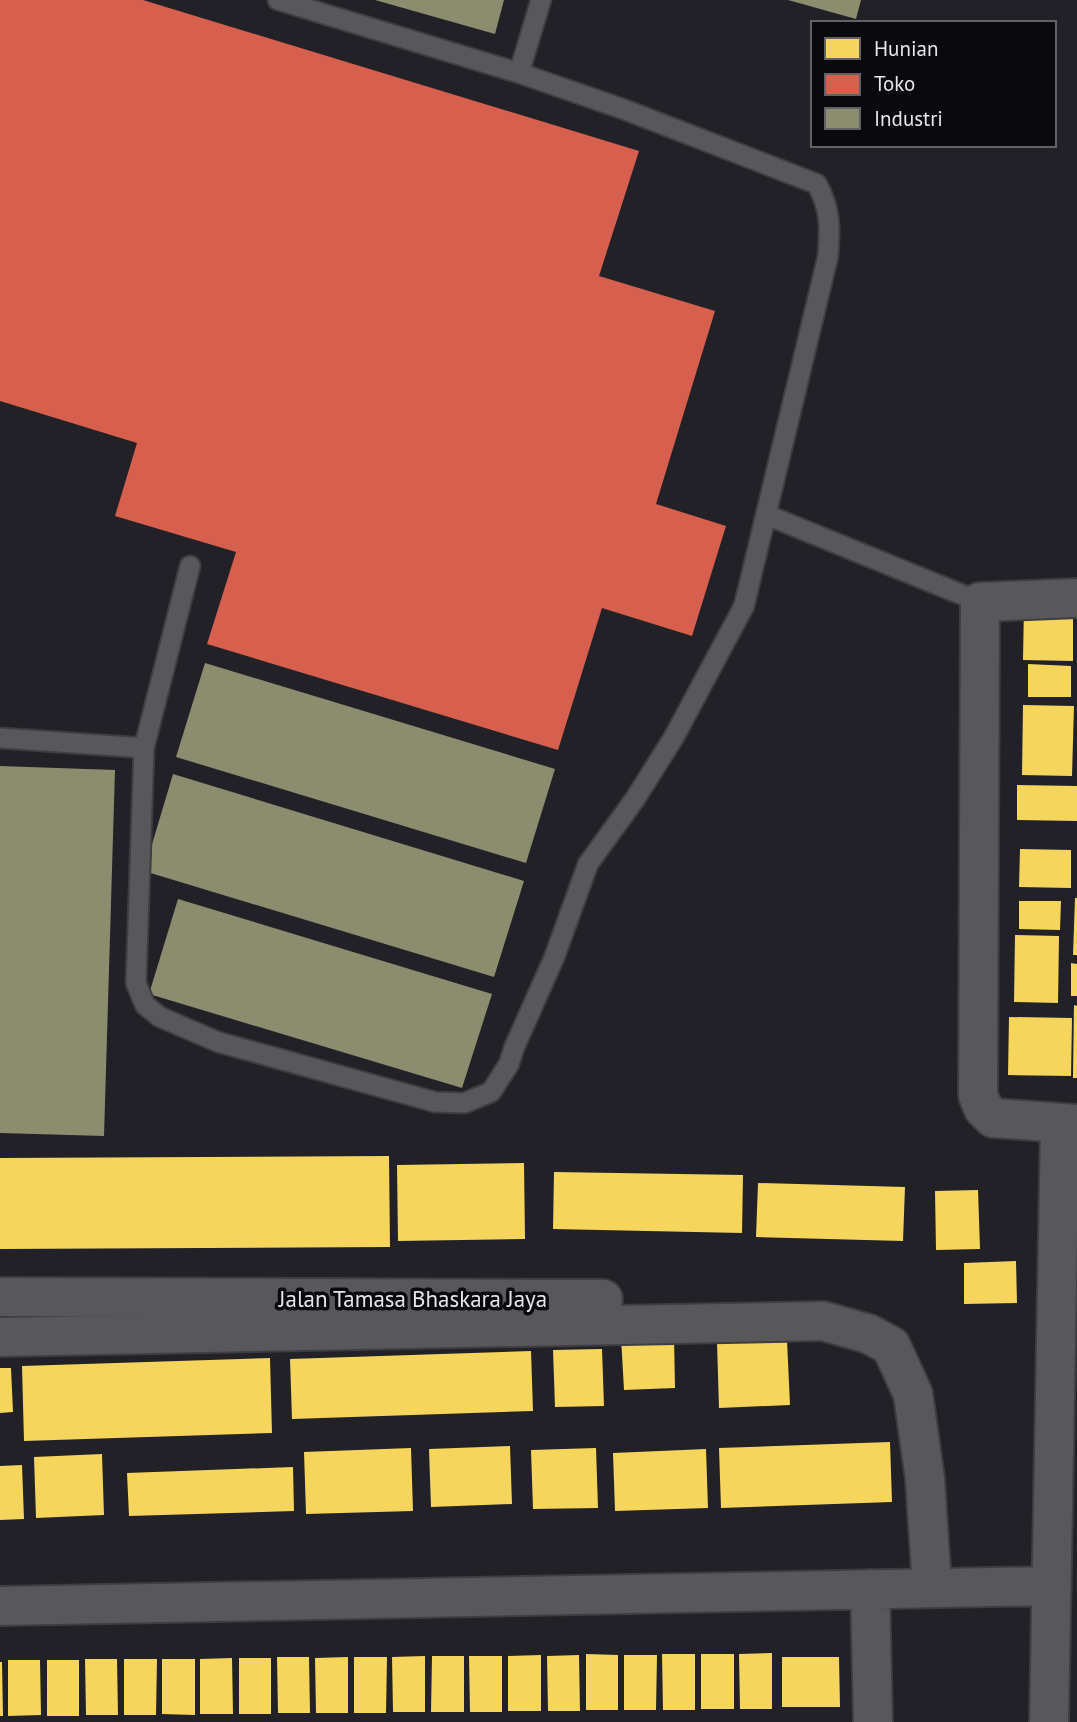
<svg xmlns="http://www.w3.org/2000/svg" width="1077" height="1722" font-family="'PT Sans',sans-serif">
  <style>
    .homes { fill: #f6d55c }
    .shops { fill: #d6604d }
    .industry { fill: #8c8c6e }
    .lines { fill: none; stroke-linecap: round; stroke-linejoin: round }
    .lane-casing { stroke: #3e3d42; stroke-width: 23 }
    .street-casing { stroke: #3e3d42; stroke-width: 42 }
    .lane { stroke: #58585b; stroke-width: 19 }
    .street { stroke: #58585b; stroke-width: 38 }
    .labels { text-anchor: middle; dominant-baseline: central; stroke-width: 7; stroke-linejoin: round; paint-order: stroke }
    .street-label { font-size: 23px; fill: #e6e4ec; stroke: #0a090e }
  </style>
  <rect width="100%" height="100%" fill="#222127"/>
  <!-- homes -->
  <path class="homes" d="M 1024,605 L 1073,605 L 1073,661 L 1023,660 Z
    M 1028,664 L 1071,666 L 1071,697 L 1028,697 Z
    M 1023,705 L 1074,706 L 1072,776 L 1022,775 Z
    M 1017,785 L 1077,786 L 1077,821 L 1017,820 Z
    M 1020,849 L 1071,850 L 1071,888 L 1019,887 Z
    M 1075,898 L 1077,898 L 1077,955 L 1073,955 Z
    M 1019,901 L 1061,901 L 1060,930 L 1019,929 Z
    M 1015,935 L 1059,936 L 1058,1003 L 1014,1002 Z
    M 1071,963 L 1077,964 L 1077,996 L 1071,996 Z
    M 1074,1005 L 1077,1006 L 1077,1078 L 1073,1078 Z
    M 1009,1017 L 1072,1018 L 1071,1076 L 1008,1075 Z
    M 389,1156 L 390,1247 L 0,1249 L 0,1158 Z
    M 524,1163 L 525,1239 L 398,1241 L 397,1165 Z
    M 554,1172 L 743,1175 L 742,1233 L 553,1229 Z
    M 758,1183 L 905,1187 L 903,1241 L 756,1237 Z
    M 978,1190 L 980,1249 L 936,1250 L 935,1191 Z
    M 1016,1261 L 1017,1303 L 964,1304 L 964,1263 Z
    M 674,1336 L 675,1388 L 624,1390 L 621,1337 Z
    M 787,1340 L 790,1405 L 719,1408 L 717,1342 Z
    M 602,1349 L 604,1406 L 555,1407 L 553,1350 Z
    M 531,1351 L 533,1411 L 292,1419 L 290,1359 Z
    M 270,1358 L 272,1433 L 24,1441 L 22,1366 Z
    M 0,1368 L 11,1368 L 13,1412 L 0,1413 Z
    M 890,1442 L 892,1502 L 721,1508 L 719,1448 Z
    M 510,1446 L 512,1504 L 431,1507 L 429,1449 Z
    M 411,1448 L 413,1511 L 306,1514 L 304,1452 Z
    M 596,1448 L 598,1508 L 533,1509 L 531,1450 Z
    M 706,1449 L 708,1508 L 615,1511 L 613,1453 Z
    M 102,1454 L 104,1515 L 36,1518 L 34,1457 Z
    M 22,1465 L 24,1519 L 0,1520 L 0,1466 Z
    M 293,1467 L 294,1511 L 129,1516 L 127,1473 Z
    M 772,1653 L 772,1709 L 740,1709 L 739,1654 Z
    M 586,1654 L 618,1655 L 618,1710 L 586,1710 Z
    M 662,1654 L 695,1654 L 695,1710 L 663,1710 Z
    M 701,1654 L 734,1654 L 734,1709 L 701,1709 Z
    M 541,1655 L 541,1711 L 508,1711 L 508,1656 Z
    M 579,1655 L 580,1711 L 548,1711 L 547,1656 Z
    M 624,1655 L 657,1655 L 656,1710 L 624,1710 Z
    M 425,1656 L 425,1712 L 393,1712 L 392,1657 Z
    M 432,1656 L 464,1656 L 464,1712 L 431,1712 Z
    M 469,1656 L 502,1656 L 502,1712 L 470,1712 Z
    M 277,1657 L 309,1657 L 310,1713 L 278,1713 Z
    M 348,1657 L 348,1713 L 316,1713 L 315,1658 Z
    M 354,1657 L 387,1657 L 386,1713 L 354,1713 Z
    M 782,1657 L 839,1657 L 840,1707 L 782,1707 Z
    M 232,1658 L 233,1714 L 200,1714 L 200,1659 Z
    M 239,1658 L 271,1658 L 271,1714 L 239,1714 Z
    M 85,1659 L 117,1659 L 118,1715 L 86,1715 Z
    M 124,1659 L 157,1659 L 156,1715 L 124,1715 Z
    M 162,1659 L 195,1659 L 195,1715 L 162,1714 Z
    M 8,1660 L 40,1660 L 41,1715 L 8,1716 Z
    M 47,1660 L 79,1660 L 79,1716 L 47,1716 Z
    M 0,1662 L 2,1662 L 3,1716 L 0,1716 Z"/>
  <!-- shops -->
  <path class="shops" d="M 0,0 L 143,0 L 639,151 L 599,276 L 715,311 L 656,504 L 726,526 L 692,636 L 602,608 L 558,750 L 207,644 L 236,552 L 115,516 L 137,443 L 0,401 Z"/>
  <!-- industry -->
  <path class="industry" d="M 375,0 L 504,0 L 495,34 Z
    M 788,0 L 861,0 L 856,19 Z
    M 205,663 L 555,769 L 526,863 L 176,757 Z
    M 0,766 L 115,770 L 104,1136 L 0,1133 Z
    M 173,774 L 524,881 L 494,977 L 144,871 Z
    M 178,899 L 492,994 L 462,1088 L 149,994 Z"/>
  <g class="lines">
    <!-- lane casing -->
    <g class="lane-casing">
      <path id="lane" d="M 519,73 L 541,0
        M 767,515 L 980,602
        M 190,566 L 144,748 L 136,983 L 145,1005 L 160,1017 L 218,1042 L 435,1102 L 464,1103 L 491,1092 L 509,1064 L 514,1048 L 554,958 L 588,864 L 635,799 L 674,737 L 744,606 L 828,256 C 830,226 831,211 817,184 L 623,109 L 519,73 L 278,0
        M 0,738 L 144,748"/>
    </g>
    <!-- street casing -->
    <g class="street-casing">
      <path id="street" d="M 1077,598 L 980,602 L 978,1095 L 983,1108 L 993,1118 L 1077,1124
        M 0,1297 L 603,1299
        M 0,1337 L 823,1321 L 869,1334 L 891,1346 L 913,1394 L 925,1479 L 932,1587
        M 870,1589 L 873,1722
        M 0,1606 L 1050,1586
        M 1049,1722 L 1060,1125"/>
    </g>
    <!-- lane -->
    <use href="#lane" class="lane"/>
    <!-- street -->
    <use href="#street" class="street"/>
  </g>
  <g class="labels">
    <!-- street labels -->
    <g class="street-label">
      <text x="413" y="1298">Jalan Tamasa Bhaskara Jaya</text>
    </g>
  </g>
  <!-- legend -->
  <rect x="811" y="21" width="245" height="126" fill="#0a090e" stroke="#626167" stroke-width="2"/>
  <rect x="825" y="38" width="35" height="21" fill="#f6d55c" stroke="#626167" stroke-width="2"/>
  <text x="874" y="56" font-size="21" fill="#e6e4ec">Hunian</text>
  <rect x="825" y="74" width="35" height="21" fill="#d6604d" stroke="#626167" stroke-width="2"/>
  <text x="874" y="91" font-size="21" fill="#e6e4ec">Toko</text>
  <rect x="825" y="108" width="35" height="21" fill="#8c8c6e" stroke="#626167" stroke-width="2"/>
  <text x="874" y="126" font-size="21" fill="#e6e4ec">Industri</text>
</svg>
